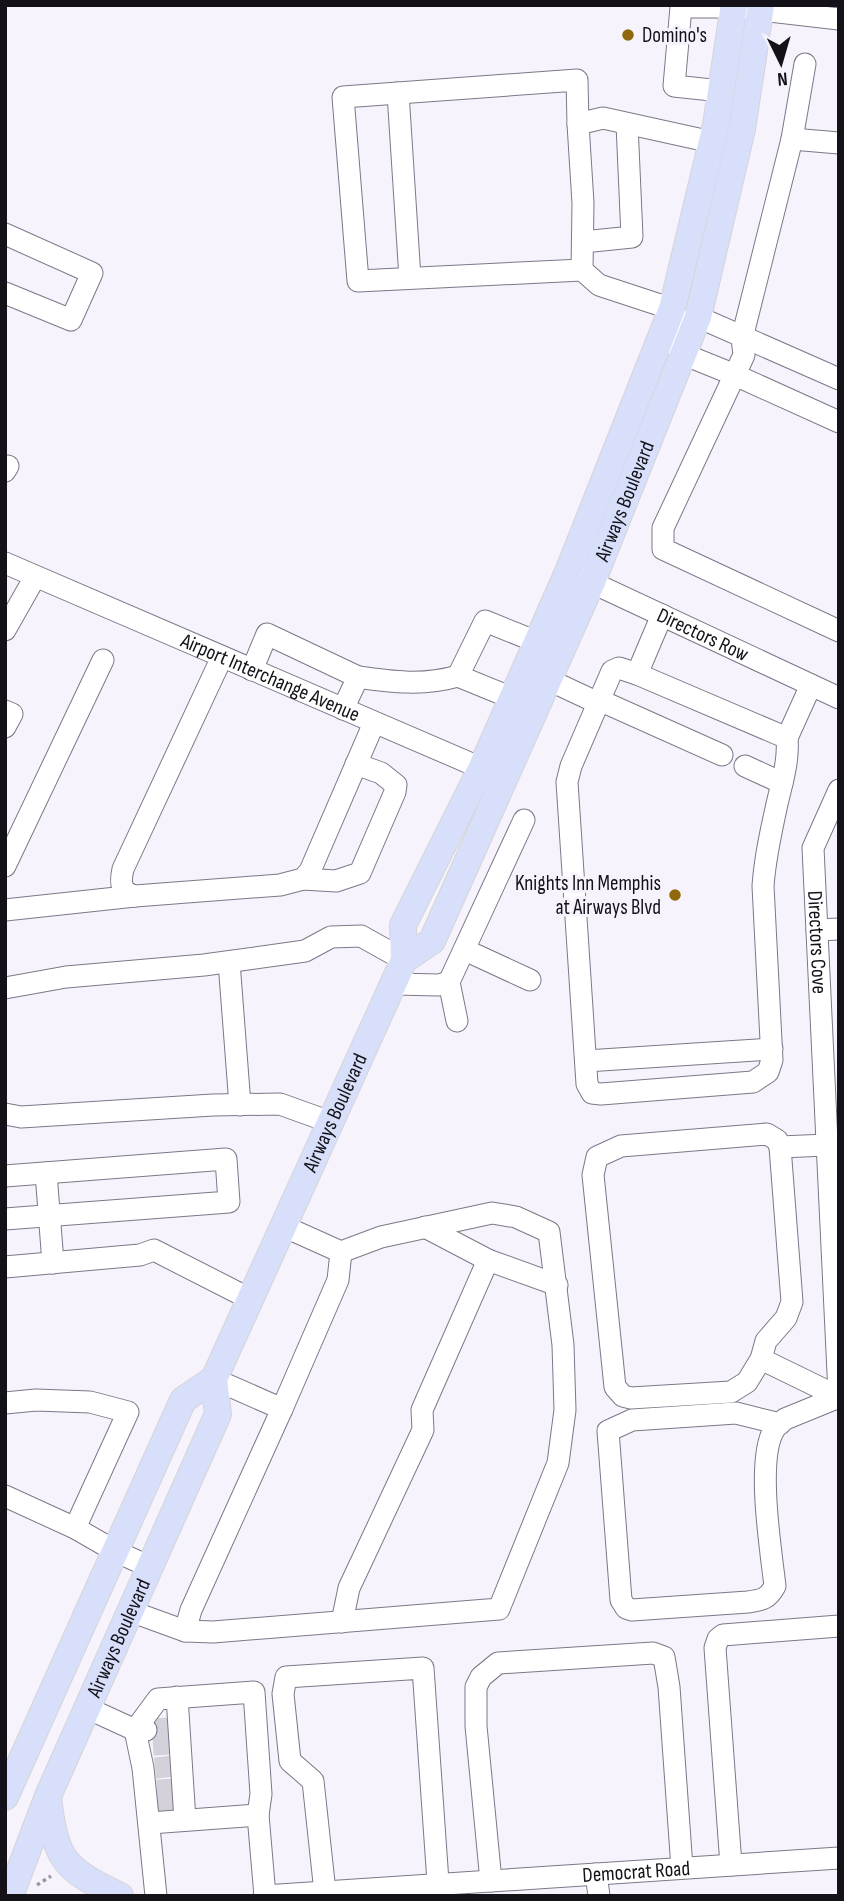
<svg xmlns="http://www.w3.org/2000/svg" width="844" height="1901" font-family="'Sofia Sans Condensed',sans-serif">
  <style>
    .lines { fill: none; stroke-linecap: round; stroke-linejoin: round }
    .minor-tunnel { stroke: #d4d1db; stroke-width: 21; stroke-dasharray: 21 10; stroke-linecap: butt }
    .minor-casing { stroke: #7d7787; stroke-width: 23 }
    .major-casing { stroke: #d5d4d5; stroke-width: 28 }
    .path { stroke: #9c99a2; stroke-width: 3.5; stroke-dasharray: 3.5 3.5; stroke-linecap: butt }
    .minor { stroke: #fff; stroke-width: 21 }
    .major { stroke: #d7dffa; stroke-width: 26 }
    .poi-dot { fill: #8f670c; stroke: #f6f3fd; stroke-width: 2.5 }
    .labels { text-anchor: middle; dominant-baseline: central; stroke-width: 6; stroke-linejoin: round; paint-order: stroke }
    .poi-label { font-size: 21px; fill: #141218; stroke: #f6f3fd; text-anchor: start }
    .street-label { font-size: 21px; fill: #141218; stroke: #f6f3fd }
  </style>
  <rect width="100%" height="100%" fill="#f6f3fd"/>
  <g class="lines">
    <!-- minor-tunnel -->
    <path class="minor-tunnel" d="M 152,1729 L 170,1728
      M 153,1745 L 172,1744
      M 155,1768 L 174,1766
      M 157,1790 L 175,1789
      M 158,1806 L 176,1805"/>
    <!-- minor casing -->
    <g class="minor-casing">
      <g id="minor">
        <path d="M 805,64 L 792,139 L 742,338 L 744,355 L 663,528 L 663,549 L 839,631"/>
        <path d="M 721,91 L 674,86 L 681,7 L 733,7 L 839,19"/>
        <path d="M 398,93 L 410,278"/>
        <path d="M 578,124 L 577,80 L 343,97 L 358,281 L 582,270"/>
        <path d="M 792,139 L 839,143"/>
        <path d="M 5,234 L 92,273 L 71,320 L 5,293"/>
        <path d="M 583,242 L 632,237 L 627,124"/>
        <path d="M 672,309 L 599,285 L 582,270 L 583,203 L 578,124 L 603,118 L 712,142"/>
        <path d="M 839,379 L 698,317 L 664,331 L 683,354 L 735,375 L 839,422"/>
        <path d="M 5,471 L 8,466"/>
        <path id="s1" d="M 5,563 L 495,774"/>
        <path id="s2" d="M 578,576 L 839,698"/>
        <path d="M 662,615 L 637,674 L 787,738 L 811,685"/>
        <path d="M 5,630 L 35,577"/>
        <path d="M 222,657 L 123,869 C 120,882 120,892 135,896 L 280,885 L 303,879 L 310,871 L 374,723"/>
        <path d="M 252,670 L 267,634 L 358,677 L 343,709"/>
        <path d="M 637,674 L 619,668 L 612,671 L 571,766 L 567,782 L 587,1084 L 592,1093 L 601,1094 L 753,1082 L 768,1072 L 772,1060 L 763,886 C 765,858 771,831 777,804 C 782,782 789,761 787,738"/>
        <path d="M 358,677 C 392,682 424,686 458,676"/>
        <path d="M 549,680 L 598,703"/>
        <path d="M 512,698 L 458,676 L 485,621 L 537,642"/>
        <path d="M 599,700 L 722,755"/>
        <path d="M 5,711 L 12,714 L 5,727"/>
        <path d="M 745,766 L 782,783"/>
        <path id="s3" d="M 839,790 L 813,848 L 839,1394"/>
        <path d="M 5,866 L 103,660"/>
        <path d="M 303,879 L 336,881 L 360,873 L 395,792 L 396,785 L 381,773 L 356,764"/>
        <path d="M 5,910 L 135,896"/>
        <path d="M 817,930 L 839,929"/>
        <path d="M 465,950 L 530,980"/>
        <path d="M 229,962 L 240,1105"/>
        <path d="M 449,982 L 457,1021"/>
        <path d="M 393,984 L 439,985 L 449,982 L 524,820"/>
        <path d="M 5,988 L 66,977 L 204,965 L 305,951 L 331,937 L 361,936 L 404,960"/>
        <path d="M 586,1061 L 772,1049"/>
        <path d="M 5,1114 L 21,1117 L 213,1105 L 280,1104 L 330,1122"/>
        <path d="M 767,1134 L 777,1140 L 780,1147 L 792,1302 L 786,1318 L 766,1341 L 761,1359 L 747,1382 L 731,1392 L 631,1398 L 623,1396 L 615,1387 L 593,1175 L 597,1157 L 621,1146 Z"/>
        <path d="M 780,1147 L 827,1145"/>
        <path d="M 46,1173 L 53,1263"/>
        <path d="M 5,1176 L 226,1159 L 229,1202 L 5,1219"/>
        <path d="M 425,1227 L 488,1260"/>
        <path d="M 5,1267 L 140,1255 L 154,1250 L 250,1299"/>
        <path d="M 761,1359 L 839,1397"/>
        <path d="M 214,1379 L 282,1409 L 338,1280 L 341,1252"/>
        <path d="M 5,1403 L 36,1400 L 90,1402 L 128,1412 L 75,1528"/>
        <path d="M 780,1424 L 736,1413 L 632,1420 L 608,1431 L 621,1600 L 626,1608 L 632,1610 L 748,1602 C 762,1600 768,1599 775,1586 C 771,1551 756,1459 774,1430 C 776,1426 782,1422 785,1419 L 839,1397"/>
        <path d="M 5,1496 L 75,1528 L 115,1551 L 150,1567"/>
        <path d="M 130,1611 L 185,1631 L 213,1632 L 499,1609 L 558,1463 L 565,1410 L 563,1345 L 549,1232 L 516,1217 L 492,1213 L 381,1237 L 341,1252 L 283,1226"/>
        <path d="M 342,1622 L 349,1588 L 423,1430 L 422,1410 L 488,1260 L 557,1285"/>
        <path d="M 185,1631 L 191,1610 L 282,1409"/>
        <path d="M 177,1697 L 185,1820"/>
        <path d="M 87,1708 L 135,1730 L 146,1730"/>
        <path d="M 150,1823 L 258,1815"/>
        <path d="M 731,1865 L 715,1648 L 718,1639 L 723,1635 L 839,1626"/>
        <path d="M 596,1874 L 599,1896"/>
        <path d="M 491,1881 L 476,1726 L 476,1687 L 481,1677 L 498,1663 L 653,1653 L 664,1657 L 669,1687 L 682,1868"/>
        <path d="M 325,1892 L 313,1781 L 290,1761 L 283,1694 L 286,1677 L 423,1668 L 439,1896"/>
        <path d="M 156,1896 L 143,1768 L 135,1730 L 158,1699 L 254,1692 L 261,1794 L 258,1815 L 265,1896"/>
        <path id="s4" d="M 264,1896 L 839,1858"/>
      </g>
    </g>
    <!-- major casing -->
    <g class="major-casing">
      <g id="major">
        <path id="s5" d="M 404,960 L 432,941 L 592,582 L 698,317 L 742,129 L 761,5"/>
        <path id="s6" d="M 5,1797 L 183,1400 L 214,1379 L 404,960 L 403,925 L 481,769 L 568,572 L 672,309 L 716,125 L 734,5"/>
        <path d="M 48,1798 C 56,1861 63,1868 120,1896"/>
        <path id="s7" d="M 10,1896 L 48,1796 L 218,1414 L 214,1379"/>
      </g>
    </g>
    <!-- path -->
    <path class="path" d="M 37,1885 L 51,1876"/>
    <!-- minor -->
    <use href="#minor" class="minor"/>
    <!-- major -->
    <use href="#major" class="major"/>
  </g>
  <!-- markers -->
  <g class="poi-dot">
    <circle cx="628" cy="35" r="7"/>
    <circle cx="675" cy="895" r="7"/>
  </g>
  <g class="labels">
    <!-- poi labels -->
    <g class="poi-label">
      <text x="642" y="35">Domino's</text>
      <text x="661" y="883" text-anchor="end">Knights Inn Memphis<tspan x="661" dy="24">at Airways Blvd</tspan></text>
    </g>
    <!-- street labels -->
    <g class="street-label">
      <text stroke="none"><textPath href="#s5" startOffset="514">Airways Boulevard</textPath></text>
      <text stroke="none"><textPath href="#s2" startOffset="138">Directors Row</textPath></text>
      <text stroke="none"><textPath href="#s1" startOffset="289">Airport Interchange Avenue</textPath></text>
      <text stroke="none"><textPath href="#s3" startOffset="158">Directors Cove</textPath></text>
      <text stroke="none"><textPath href="#s6" startOffset="765">Airways Boulevard</textPath></text>
      <text stroke="none"><textPath href="#s7" startOffset="280">Airways Boulevard</textPath></text>
      <text stroke="none"><textPath href="#s4" startOffset="373">Democrat Road</textPath></text>
    </g>
  </g>
  <!-- border -->
  <rect width="844" height="1901" fill="none" stroke="#141218" stroke-width="14"/>
  <!-- north arrow -->
  <g transform="translate(781 63) rotate(175)" stroke="#f6f3fd" stroke-width="5" paint-order="stroke">
  <path d="M0-5L12 26L0 18L-12 26Z" fill="#141218"/>
  <text y="-10" font-size="19" font-weight="bold" text-anchor="middle" fill="#141218">N</text>
  </g>
</svg>
